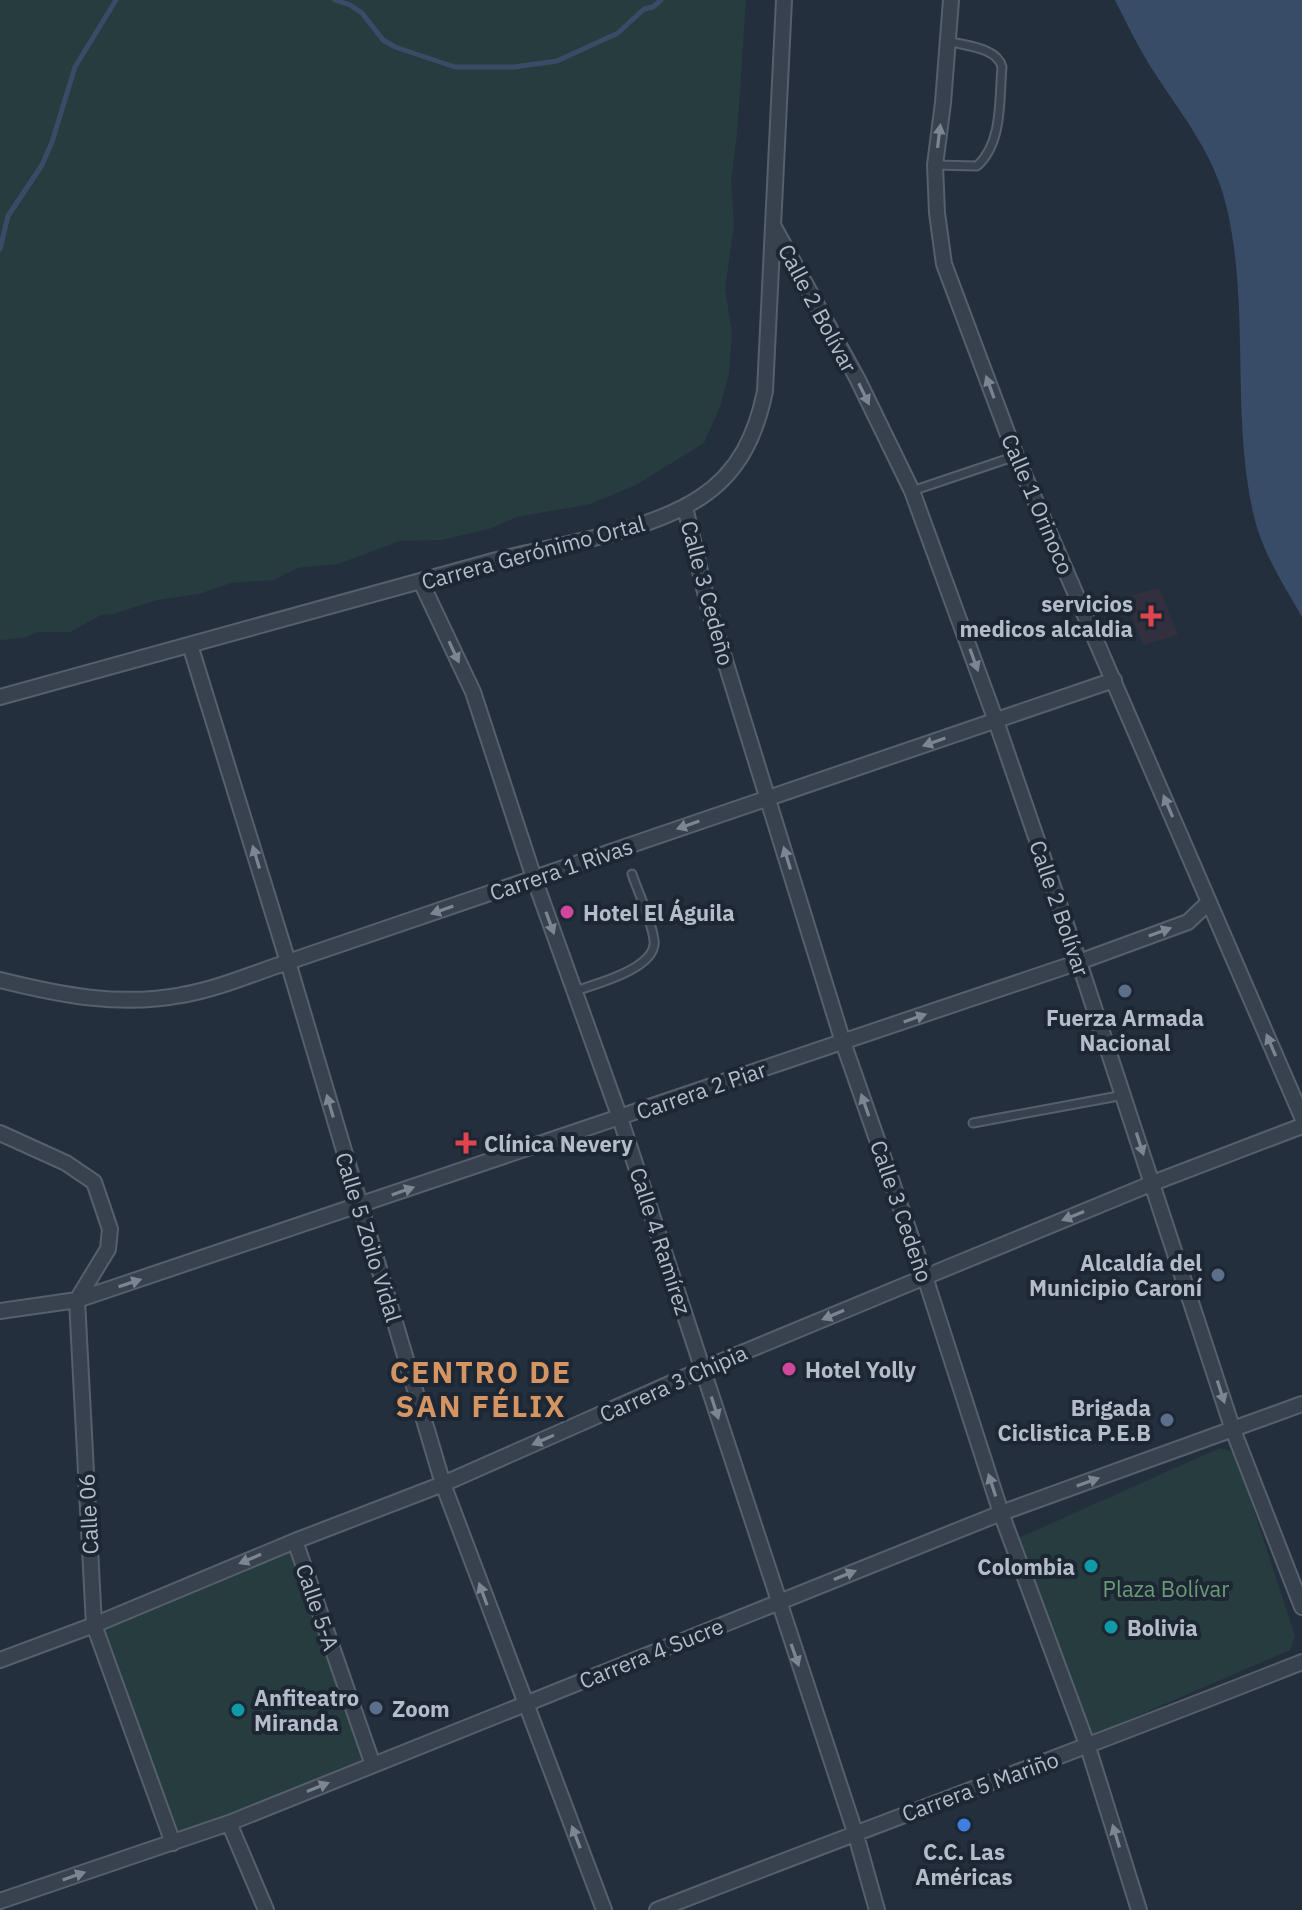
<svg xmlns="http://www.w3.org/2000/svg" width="1302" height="1910" font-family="'IBM Plex Sans',sans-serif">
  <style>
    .medical { fill: #32303f }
    .green { fill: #263c3f }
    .water { fill: #394c67 }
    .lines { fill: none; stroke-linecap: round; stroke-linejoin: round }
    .stream { stroke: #394c67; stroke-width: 5 }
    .lane-casing { stroke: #565f6c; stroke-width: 11 }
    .street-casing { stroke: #565f6c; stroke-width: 18 }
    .lane { stroke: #38414e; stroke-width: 7 }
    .street { stroke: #38414e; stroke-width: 14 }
    .oneway { fill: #7c8592 }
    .health-dot { fill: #e0444e; stroke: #1d2633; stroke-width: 3 }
    .hotel-dot { fill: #d1479c; stroke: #1d2633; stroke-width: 3 }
    .service-dot { fill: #5c6f8a; stroke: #1d2633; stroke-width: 3 }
    .culture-dot { fill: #0f9aa8; stroke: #1d2633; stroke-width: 3 }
    .shop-dot { fill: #3f7fe0; stroke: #1d2633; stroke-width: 3 }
    .labels { text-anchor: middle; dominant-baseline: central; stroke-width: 8; stroke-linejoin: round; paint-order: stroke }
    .street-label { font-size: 22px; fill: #b4bcc9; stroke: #1d2633 }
    .poi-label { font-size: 22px; font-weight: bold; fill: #b4bcc9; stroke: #1d2633; text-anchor: start }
    .park-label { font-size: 22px; fill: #6b9a76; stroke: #1d2633 }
    .district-label { font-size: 30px; font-weight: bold; letter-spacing: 2px; fill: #d59563; stroke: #1d2633 }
  </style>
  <rect width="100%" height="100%" fill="#242f3e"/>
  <!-- medical -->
  <path class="medical" d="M 1159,588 L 1178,635 L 1143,645 L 1124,597 Z"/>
  <!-- green -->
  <path class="green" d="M 0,0 L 746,0 L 737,135 L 731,181 L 734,226 L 725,289 L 732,333 L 729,373 L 720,407 L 704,443 L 636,485 L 590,504 L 517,517 L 489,529 L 441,540 L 400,541 L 338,564 L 297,568 L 274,580 L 231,583 L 199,594 L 157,600 L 113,614 L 101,615 L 70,632 L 39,632 L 23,638 L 0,640 Z
    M 1220,1448 L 1235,1452 L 1295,1636 L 1290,1650 L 1077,1742 L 1014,1540 Z
    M 291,1548 L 365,1761 L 176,1835 L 101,1629 Z"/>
  <!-- water -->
  <path class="water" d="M 1115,0 L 1302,0 L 1302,617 C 1283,584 1261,550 1253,512 C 1231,413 1250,308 1227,209 C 1216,157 1184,118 1156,75 C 1140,51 1128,26 1115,0 Z"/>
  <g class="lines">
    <!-- stream -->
    <path class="stream" d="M 335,0 L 350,5 L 362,13 L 383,40 L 395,47 L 455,67 L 514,67 L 557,61 L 618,33 L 644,9 L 653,7 L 661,0
      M 0,249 L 8,216 L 42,165 L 52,142 L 75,67 L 116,0"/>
    <!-- lane casing -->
    <g class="lane-casing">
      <path id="lane" d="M 935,165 L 977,166 C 1003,143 999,99 1002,67 C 997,47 965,46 948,41
        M 912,491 L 1016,456
        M 575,991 C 596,984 658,968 654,940 C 651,918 639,895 632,874
        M 973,1123 L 1124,1095"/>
    </g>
    <!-- street casing -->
    <g class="street-casing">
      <path id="street" d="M 951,0 L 943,103 L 935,165 L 937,213 L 944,264 L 1016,456 L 1302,1117
        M 774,227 L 857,378 L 912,491 L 996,721 L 1079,962 L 1233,1430 L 1302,1607
        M 685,507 L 709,609 L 843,1042 L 925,1277 L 1001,1513 L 1088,1747 L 1139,1910
        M 421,582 L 473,692 L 534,878 L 620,1118 L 855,1832 L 877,1910
        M 190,645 L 288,962 L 443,1484 L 604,1910
        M 0,697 C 164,652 328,605 493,561 C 556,545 647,533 701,497 C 739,472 756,435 765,391 L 784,0
        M 0,980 C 60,995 120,1007 182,995 C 218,989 254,973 288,962 L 1114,680
        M 0,1133 L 66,1163 L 94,1182 L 110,1229 L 108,1249 L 77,1300 L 94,1625 L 173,1843
        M 0,1311 L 77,1300 L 1079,962 L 1188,922 L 1209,902
        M 295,1541 L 373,1765
        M 0,1660 L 94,1625 L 295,1541 L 443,1484 L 703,1369 L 925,1277 L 1153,1183 L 1302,1126
        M 229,1823 L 266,1910
        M 0,1901 L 229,1823 L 1001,1513 L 1302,1404
        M 657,1910 C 872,1826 1088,1747 1302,1662"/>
    </g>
    <!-- lane -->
    <use href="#lane" class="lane"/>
    <!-- street -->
    <use href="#street" class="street"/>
  </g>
  <!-- one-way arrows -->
  <defs><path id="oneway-solid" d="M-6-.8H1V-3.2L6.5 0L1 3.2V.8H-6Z" transform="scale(2)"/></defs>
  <g class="oneway">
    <use href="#oneway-solid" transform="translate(939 136) rotate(-83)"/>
    <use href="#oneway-solid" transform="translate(990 387) rotate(-110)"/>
    <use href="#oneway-solid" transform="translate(864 394) rotate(64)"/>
    <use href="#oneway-solid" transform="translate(454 652) rotate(65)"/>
    <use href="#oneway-solid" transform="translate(974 660) rotate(70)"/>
    <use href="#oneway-solid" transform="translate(934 742) rotate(161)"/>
    <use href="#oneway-solid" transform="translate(1168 806) rotate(-113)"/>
    <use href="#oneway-solid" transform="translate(688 825) rotate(161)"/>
    <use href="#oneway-solid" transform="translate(256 857) rotate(-107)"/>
    <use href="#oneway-solid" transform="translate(787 858) rotate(-107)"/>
    <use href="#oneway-solid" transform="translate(442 910) rotate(161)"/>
    <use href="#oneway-solid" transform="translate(550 923) rotate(70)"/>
    <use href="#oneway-solid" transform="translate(1160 932) rotate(-20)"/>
    <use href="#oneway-solid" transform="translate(915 1018) rotate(-19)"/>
    <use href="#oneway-solid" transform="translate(1271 1045) rotate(-113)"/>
    <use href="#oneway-solid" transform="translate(865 1105) rotate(-109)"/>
    <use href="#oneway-solid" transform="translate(330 1106) rotate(-106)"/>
    <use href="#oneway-solid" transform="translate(1140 1144) rotate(72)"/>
    <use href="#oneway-solid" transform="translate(403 1191) rotate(-19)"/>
    <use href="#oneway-solid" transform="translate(1073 1216) rotate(158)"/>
    <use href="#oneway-solid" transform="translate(130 1283) rotate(-18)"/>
    <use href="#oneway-solid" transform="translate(833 1315) rotate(157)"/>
    <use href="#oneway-solid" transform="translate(1221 1392) rotate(72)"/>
    <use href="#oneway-solid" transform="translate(715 1408) rotate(72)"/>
    <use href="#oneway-solid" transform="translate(543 1440) rotate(156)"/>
    <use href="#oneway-solid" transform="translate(1088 1482) rotate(-20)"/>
    <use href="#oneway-solid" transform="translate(992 1485) rotate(-108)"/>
    <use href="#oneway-solid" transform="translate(250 1559) rotate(157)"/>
    <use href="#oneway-solid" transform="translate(845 1575) rotate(-22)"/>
    <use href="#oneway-solid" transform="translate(483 1594) rotate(-110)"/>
    <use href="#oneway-solid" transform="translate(795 1655) rotate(71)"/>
    <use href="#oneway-solid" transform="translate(318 1787) rotate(-22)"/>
    <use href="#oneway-solid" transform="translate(1116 1836) rotate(-107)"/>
    <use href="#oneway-solid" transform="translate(576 1837) rotate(-111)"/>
    <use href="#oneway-solid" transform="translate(74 1876) rotate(-19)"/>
  </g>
  <!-- markers -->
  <g class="health-dot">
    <path d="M1147 604h8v8h8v8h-8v8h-8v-8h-8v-8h8z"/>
    <path d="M462 1131h8v8h8v8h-8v8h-8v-8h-8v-8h8z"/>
  </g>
  <g class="hotel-dot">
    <circle cx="567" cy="912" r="8"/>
    <circle cx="789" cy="1369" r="8"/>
  </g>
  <g class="service-dot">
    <circle cx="1125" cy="991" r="8"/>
    <circle cx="1218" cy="1275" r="8"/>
    <circle cx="1167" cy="1420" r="8"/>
    <circle cx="376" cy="1708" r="8"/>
  </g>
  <g class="culture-dot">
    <circle cx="1091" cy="1566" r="8"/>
    <circle cx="1111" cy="1627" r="8"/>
    <circle cx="238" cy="1710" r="8"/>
  </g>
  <circle class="shop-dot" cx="964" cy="1825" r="8"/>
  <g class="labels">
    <!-- street labels -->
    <g class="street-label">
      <text transform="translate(818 308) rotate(62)">Calle 2 Bolívar</text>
      <text transform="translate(1038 504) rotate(67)">Calle 1 Orinoco</text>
      <text transform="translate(533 552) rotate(-15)">Carrera Gerónimo Ortal</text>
      <text transform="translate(708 593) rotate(75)">Calle 3 Cedeño</text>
      <text transform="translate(561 869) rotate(-19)">Carrera 1 Rivas</text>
      <text transform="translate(1060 908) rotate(71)">Calle 2 Bolívar</text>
      <text transform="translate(701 1090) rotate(-19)">Carrera 2 Piar</text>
      <text transform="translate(902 1211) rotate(71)">Calle 3 Cedeño</text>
      <text transform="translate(369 1237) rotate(73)">Calle 5 Zoilo Vidal</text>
      <text transform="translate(661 1241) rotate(72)">Calle 4 Ramírez</text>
      <text transform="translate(673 1383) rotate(-24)">Carrera 3 Chipia</text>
      <text transform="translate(88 1514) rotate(-93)">Calle 06</text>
      <text transform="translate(318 1607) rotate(71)">Calle 5-A</text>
      <text transform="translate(651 1653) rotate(-22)">Carrera 4 Sucre</text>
      <text transform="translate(980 1786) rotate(-20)">Carrera 5 Mariño</text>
    </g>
    <!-- poi labels -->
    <g class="poi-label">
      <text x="1133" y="603" text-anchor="end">servicios<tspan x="1133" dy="25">medicos alcaldia</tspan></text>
      <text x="583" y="912">Hotel El Águila</text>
      <text x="1125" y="1017" text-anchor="middle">Fuerza Armada<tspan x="1125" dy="25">Nacional</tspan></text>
      <text x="484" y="1143">Clínica Nevery</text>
      <text x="1202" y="1262" text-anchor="end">Alcaldía del<tspan x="1202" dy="25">Municipio Caroní</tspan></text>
      <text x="805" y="1369">Hotel Yolly</text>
      <text x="1151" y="1407" text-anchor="end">Brigada<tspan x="1151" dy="25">Ciclistica P.E.B</tspan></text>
      <text x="1075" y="1566" text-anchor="end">Colombia</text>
      <text x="1127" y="1627">Bolivia</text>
      <text x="254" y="1697">Anfiteatro<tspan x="254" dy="25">Miranda</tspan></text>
      <text x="392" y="1708">Zoom</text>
      <text x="964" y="1851" text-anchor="middle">C.C. Las<tspan x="964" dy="25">Américas</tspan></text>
    </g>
    <!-- park labels -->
    <g class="park-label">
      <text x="1166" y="1588">Plaza Bolívar</text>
    </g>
    <!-- district labels -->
    <g class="district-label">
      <text x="481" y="1371">CENTRO DE<tspan x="481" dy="34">SAN FÉLIX</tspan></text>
    </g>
  </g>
</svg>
